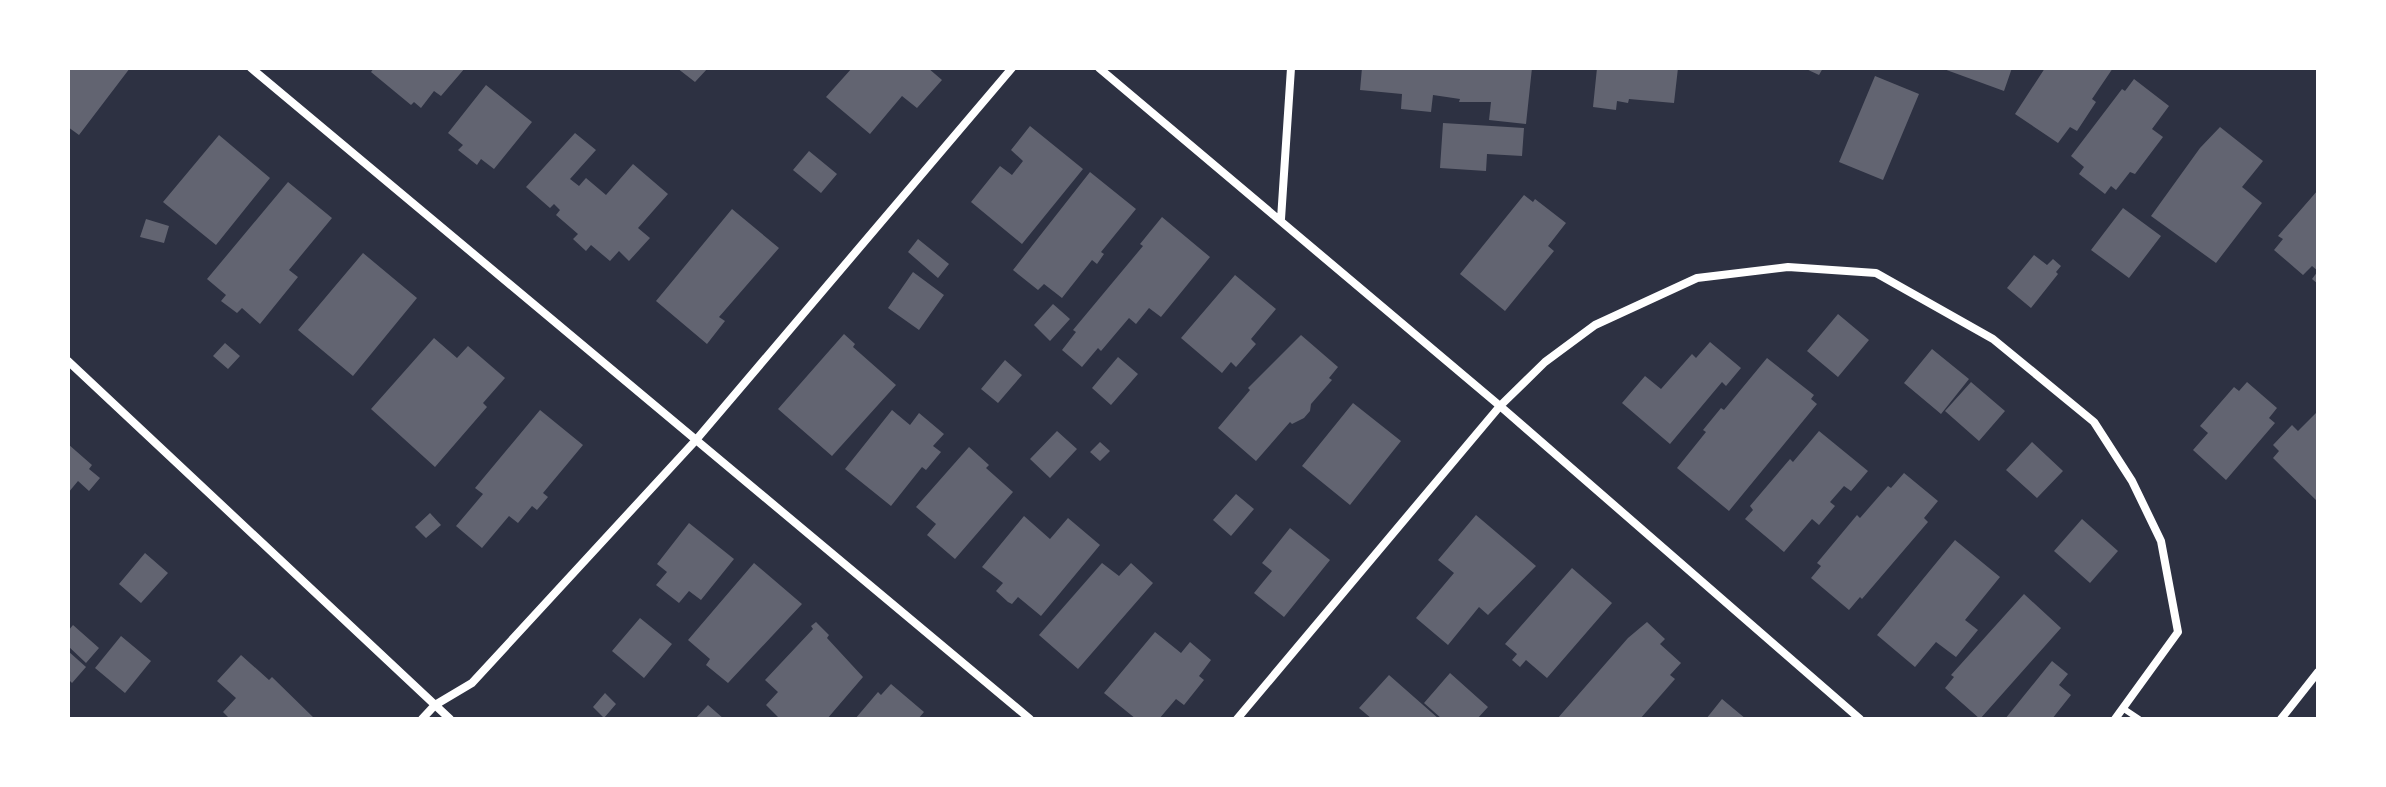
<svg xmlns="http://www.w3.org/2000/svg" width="2386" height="787" font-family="Manrope,sans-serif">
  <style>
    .building { fill: #626471 }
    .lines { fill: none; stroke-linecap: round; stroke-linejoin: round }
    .service { stroke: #fff; stroke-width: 6 }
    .minor { stroke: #fff; stroke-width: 8 }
  </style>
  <rect width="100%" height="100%" fill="#2d3142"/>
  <!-- building -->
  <path class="building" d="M 68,68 L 130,68 L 79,135 L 68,127 Z
    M 374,68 L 465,68 L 441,96 L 434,91 L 421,108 L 414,102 L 411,105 L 371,72 Z
    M 677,68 L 708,68 L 695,82 Z
    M 852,68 L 928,68 L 942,80 L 917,108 L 902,96 L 870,134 L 826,97 Z
    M 1362,68 L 1532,68 L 1526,124 L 1489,120 L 1491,102 L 1459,102 L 1460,99 L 1433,95 L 1431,112 L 1401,109 L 1402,94 L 1360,90 Z
    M 1597,68 L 1678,68 L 1674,103 L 1629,99 L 1628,103 L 1617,101 L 1616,110 L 1593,107 Z
    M 1804,68 L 1823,68 L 1819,75 Z
    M 1941,68 L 2012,68 L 2004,91 Z
    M 2045,68 L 2113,68 L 2092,99 L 2096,102 L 2077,131 L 2070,127 L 2058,143 L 2015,114 Z
    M 1875,76 L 1919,94 L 1883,180 L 1839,162 Z
    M 2134,79 L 2169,106 L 2152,129 L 2163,137 L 2135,174 L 2130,172 L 2116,190 L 2111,186 L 2105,194 L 2079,174 L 2084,167 L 2071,156 L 2122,89 L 2125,91 Z
    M 486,85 L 532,122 L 494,169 L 481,159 L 477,165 L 458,150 L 463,145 L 448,133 Z
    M 1443,123 L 1524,128 L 1522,156 L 1487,154 L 1486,171 L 1440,168 Z
    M 1030,126 L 1083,169 L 1022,244 L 971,202 L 1000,166 L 1012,175 L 1023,161 L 1011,150 Z
    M 2220,127 L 2263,161 L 2242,187 L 2262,203 L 2216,263 L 2151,216 L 2200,148 Z
    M 575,133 L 596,150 L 570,179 L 579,186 L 586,178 L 606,195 L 633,164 L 668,194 L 638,228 L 650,238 L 629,261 L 619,251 L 610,261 L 591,245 L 586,251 L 573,239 L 578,234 L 556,215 L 560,210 L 554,204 L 550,208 L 526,187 Z
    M 219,135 L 270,178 L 216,245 L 163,202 Z
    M 809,151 L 837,174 L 821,193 L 793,170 Z
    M 1090,172 L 1136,209 L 1101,252 L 1104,254 L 1097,264 L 1092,260 L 1062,298 L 1044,284 L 1038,290 L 1013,270 Z
    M 288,182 L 332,218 L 289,270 L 298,277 L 260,324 L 242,308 L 237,313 L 221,301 L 226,295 L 207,279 Z
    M 2318,190 L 2318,284 L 2312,279 L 2318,271 L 2312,266 L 2303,275 L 2274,250 L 2283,239 L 2278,236 Z
    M 1524,195 L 1533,202 L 1535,199 L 1566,223 L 1548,246 L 1554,251 L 1505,311 L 1460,274 Z
    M 2123,208 L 2161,236 L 2129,278 L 2091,250 Z
    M 732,209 L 779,248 L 719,317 L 725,321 L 707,344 L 656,301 Z
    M 1162,217 L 1210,257 L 1161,317 L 1149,308 L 1136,324 L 1129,318 L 1101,351 L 1098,348 L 1082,367 L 1062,350 L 1076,332 L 1073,330 L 1143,246 L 1140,244 Z
    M 146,219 L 169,226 L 164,243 L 140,237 Z
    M 918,239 L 949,264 L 938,278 L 908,252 Z
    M 363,253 L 417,298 L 353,376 L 298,330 Z
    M 2034,255 L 2047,265 L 2053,259 L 2061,266 L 2056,272 L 2058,274 L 2031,308 L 2007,288 Z
    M 913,272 L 944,295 L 919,330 L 888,308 Z
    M 1235,275 L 1276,309 L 1251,339 L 1256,344 L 1236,367 L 1231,362 L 1222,373 L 1181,338 Z
    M 1053,304 L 1070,319 L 1050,341 L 1034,325 Z
    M 1838,314 L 1869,340 L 1838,377 L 1807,351 Z
    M 844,334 L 855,344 L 853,347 L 896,385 L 832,456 L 778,409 Z
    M 1301,335 L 1338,367 L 1329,378 L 1332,380 L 1311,404 L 1310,411 L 1304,418 L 1292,424 L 1290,422 L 1256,461 L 1218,428 L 1250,390 L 1248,388 Z
    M 434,338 L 457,358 L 468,346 L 505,378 L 483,403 L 487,407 L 435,467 L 371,409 Z
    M 1710,342 L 1741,368 L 1726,386 L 1722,382 L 1670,444 L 1622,403 L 1645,376 L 1661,389 L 1692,354 L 1696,358 Z
    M 225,343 L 240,356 L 228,369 L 213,356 Z
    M 1932,349 L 1969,379 L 1941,414 L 1904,383 Z
    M 1118,357 L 1138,374 L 1111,405 L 1092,388 Z
    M 1767,358 L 1814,395 L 1811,399 L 1817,404 L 1729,511 L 1677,468 L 1706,432 L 1703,430 L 1721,408 L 1724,410 Z
    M 1005,360 L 1022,375 L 998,403 L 981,389 Z
    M 1971,382 L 2005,411 L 1979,441 L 1945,411 Z
    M 2247,382 L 2277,408 L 2269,418 L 2275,423 L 2226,480 L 2193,450 L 2208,433 L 2200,426 L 2234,387 L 2239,391 Z
    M 1353,403 L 1401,441 L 1350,505 L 1302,466 Z
    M 540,410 L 583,445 L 543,493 L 548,497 L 537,510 L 532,506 L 518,523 L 509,516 L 482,548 L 456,526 L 483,494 L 475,488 Z
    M 892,410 L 910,425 L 919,413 L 944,434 L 933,446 L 941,452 L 926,470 L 922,467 L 891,506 L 845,469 Z
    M 2318,411 L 2318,502 L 2273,458 L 2279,451 L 2273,445 L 2292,425 L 2298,431 Z
    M 1057,431 L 1077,449 L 1050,478 L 1030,459 Z
    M 1819,431 L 1868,471 L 1851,491 L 1844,486 L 1830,502 L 1835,506 L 1819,525 L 1812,519 L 1784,552 L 1745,519 L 1753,510 L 1750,506 L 1790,459 L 1793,462 Z
    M 1100,442 L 1110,451 L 1100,461 L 1090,452 Z
    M 2032,442 L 2063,471 L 2037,498 L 2006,470 Z
    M 68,444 L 92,465 L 89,469 L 100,478 L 89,491 L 78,481 L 68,493 Z
    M 969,447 L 989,465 L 986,468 L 1013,492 L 955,559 L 927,535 L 936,524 L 916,507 Z
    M 1904,473 L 1938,501 L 1924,518 L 1928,522 L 1862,599 L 1860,597 L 1849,610 L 1811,578 L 1821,566 L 1817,563 L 1857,515 L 1860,518 L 1888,486 L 1891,488 Z
    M 1236,494 L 1254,509 L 1231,536 L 1213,520 Z
    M 430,513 L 441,525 L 426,538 L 415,527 Z
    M 1476,515 L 1536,566 L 1488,615 L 1479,607 L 1448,645 L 1416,618 L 1454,573 L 1438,560 Z
    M 1024,516 L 1050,539 L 1068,518 L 1100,545 L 1041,616 L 1018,597 L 1012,604 L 1008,602 L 996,591 L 1003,583 L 982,567 Z
    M 2082,519 L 2118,551 L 2090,583 L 2054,551 Z
    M 689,523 L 734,559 L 701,600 L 689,591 L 679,603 L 656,585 L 667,572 L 657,564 Z
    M 1290,528 L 1330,560 L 1284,617 L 1254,593 L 1272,571 L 1262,563 Z
    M 1955,540 L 2000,577 L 1965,620 L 1978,630 L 1956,657 L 1936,642 L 1915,667 L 1877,635 Z
    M 145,553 L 168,573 L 141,603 L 119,584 Z
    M 754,563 L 802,604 L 728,683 L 706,665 L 710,659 L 688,640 Z
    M 1102,563 L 1119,576 L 1131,563 L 1153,583 L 1078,669 L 1039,635 Z
    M 1572,568 L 1612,603 L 1547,678 L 1526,660 L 1520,667 L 1512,660 L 1517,654 L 1505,644 Z
    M 2024,594 L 2061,628 L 1980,719 L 1945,688 L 1954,677 L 1951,675 Z
    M 640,618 L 672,644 L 644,678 L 612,651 Z
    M 816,622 L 829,635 L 827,638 L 863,677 L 827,719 L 780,719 L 766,705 L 778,692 L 765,680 L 813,629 L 811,626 Z
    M 1647,622 L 1665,639 L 1660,644 L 1681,663 L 1670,675 L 1675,679 L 1640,719 L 1557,719 L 1628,638 Z
    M 73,625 L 99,648 L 86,663 L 68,646 L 68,631 Z
    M 1155,632 L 1181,653 L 1190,642 L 1211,660 L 1199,676 L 1204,680 L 1184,705 L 1176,699 L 1159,719 L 1136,719 L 1104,693 Z
    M 121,636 L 151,661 L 125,693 L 95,668 Z
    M 68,651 L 86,667 L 72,683 L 68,679 Z
    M 241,655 L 269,680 L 272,677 L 315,719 L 230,719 L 223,712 L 236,698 L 217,681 Z
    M 2052,661 L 2068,674 L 2059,685 L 2071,695 L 2052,719 L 2005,719 Z
    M 1450,673 L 1488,707 L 1477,719 L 1442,719 L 1424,703 Z
    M 1389,675 L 1439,719 L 1372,719 L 1359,708 Z
    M 891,684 L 924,712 L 918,719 L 855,719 L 878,692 L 881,695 Z
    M 605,693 L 616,704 L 604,718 L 593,707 Z
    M 1722,699 L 1746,719 L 1706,719 Z
    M 708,705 L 724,719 L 695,719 Z"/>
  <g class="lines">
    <!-- service -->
    <path class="service" d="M 2124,709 L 2139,719"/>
    <!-- minor -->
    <path class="minor" d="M 251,68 L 1030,719
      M 1099,68 L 1500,406 L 1860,719
      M 1281,219 L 1291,68
      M 68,361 L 450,719
      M 422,719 L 435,705 L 472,683 L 696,440 L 1012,68
      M 1237,719 L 1500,406 L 1545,362 L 1595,325 L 1697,278 L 1788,267 L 1876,273 L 1993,339 L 2094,422 L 2132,481 L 2161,541 L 2178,632 L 2115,719
      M 2281,719 L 2318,672"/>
  </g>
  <!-- border -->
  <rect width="2386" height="787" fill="none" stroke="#ffffff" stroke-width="140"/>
</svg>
